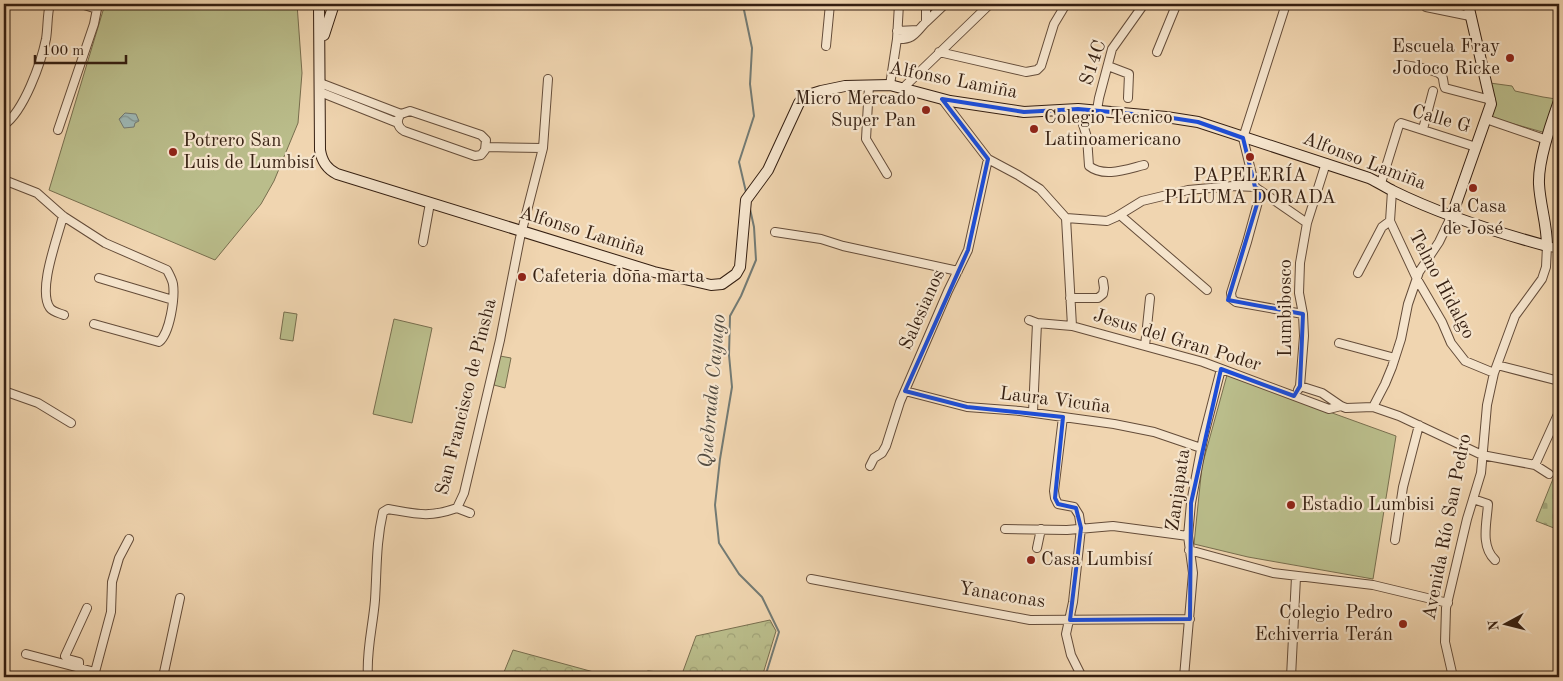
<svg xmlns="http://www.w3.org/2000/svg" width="1563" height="681" font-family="'Old Standard TT',serif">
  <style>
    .green { fill: #babd8b; stroke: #786e4e }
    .forest { fill: url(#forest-crowns); stroke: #786e4e }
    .cemetery { fill: url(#cemetery-stones); stroke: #786e4e }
    .water { fill: url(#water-waves); stroke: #737a73 }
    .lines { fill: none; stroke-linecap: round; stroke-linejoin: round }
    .stream { stroke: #737a73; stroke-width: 2 }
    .street-casing { stroke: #644c39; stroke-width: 10 }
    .secondary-casing { stroke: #351f11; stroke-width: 12 }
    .street { stroke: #f5e4cc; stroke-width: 8 }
    .secondary { stroke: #f5e4cc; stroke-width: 10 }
    .marked { fill: none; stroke: #1d4ed8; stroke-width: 4; stroke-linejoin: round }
    .poi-dot { fill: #8f2418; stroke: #f5e4cc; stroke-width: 2 }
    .labels { text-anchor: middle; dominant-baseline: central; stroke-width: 4.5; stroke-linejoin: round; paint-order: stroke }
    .poi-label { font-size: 19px; fill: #351f11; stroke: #f5e4cc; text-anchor: start }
    .street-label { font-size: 19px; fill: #351f11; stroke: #f5e4cc }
    .water-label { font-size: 20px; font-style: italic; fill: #544d42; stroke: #f5e4cc }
  </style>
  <defs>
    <pattern id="forest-crowns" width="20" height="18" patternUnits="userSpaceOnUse" patternTransform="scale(1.25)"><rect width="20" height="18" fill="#babd8b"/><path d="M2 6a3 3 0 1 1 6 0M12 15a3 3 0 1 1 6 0" fill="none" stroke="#a0a277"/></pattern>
    <pattern id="cemetery-stones" width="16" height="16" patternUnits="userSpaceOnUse" patternTransform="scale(1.25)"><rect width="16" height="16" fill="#babd8b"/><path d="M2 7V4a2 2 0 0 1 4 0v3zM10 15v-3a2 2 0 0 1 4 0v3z" fill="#a0a277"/></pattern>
    <pattern id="water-waves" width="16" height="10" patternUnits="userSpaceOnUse" patternTransform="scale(1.25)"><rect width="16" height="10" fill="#9db7b4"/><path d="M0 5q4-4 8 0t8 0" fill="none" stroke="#819491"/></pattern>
  </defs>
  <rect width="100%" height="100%" fill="#f0d5b0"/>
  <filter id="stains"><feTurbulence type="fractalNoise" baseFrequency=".004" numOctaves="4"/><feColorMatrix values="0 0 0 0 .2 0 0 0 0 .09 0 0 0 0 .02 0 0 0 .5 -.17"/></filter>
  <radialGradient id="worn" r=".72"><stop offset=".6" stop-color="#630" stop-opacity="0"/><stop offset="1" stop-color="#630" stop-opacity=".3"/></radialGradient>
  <!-- green -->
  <path class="green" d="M 105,4 L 297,4 L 302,73 L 298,123 L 274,181 L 261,204 L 215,260 L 49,190 Z
    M 1490,83 L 1512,86 L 1515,91 L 1543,97 L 1556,99 L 1546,133 L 1489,117 Z
    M 284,312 L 297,314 L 293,341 L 280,339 Z
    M 394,319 L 432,328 L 412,423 L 373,414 Z
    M 500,356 L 511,358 L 505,388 L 494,385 Z
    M 1227,375 L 1396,436 L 1373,579 L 1248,557 L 1194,544 L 1202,466 Z"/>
  <!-- forest -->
  <path class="forest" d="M 770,620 L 776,631 L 762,677 L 632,677 L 648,671 L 682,674 L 696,636 Z
    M 513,650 L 612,677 L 502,677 Z"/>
  <!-- cemetery -->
  <path class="cemetery" d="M 1559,464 L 1559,530 L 1536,521 Z"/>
  <!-- water -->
  <path class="water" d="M 125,113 L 136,114 L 139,121 L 135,123 L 134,127 L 124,128 L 119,119 Z"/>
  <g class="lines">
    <!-- stream -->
    <path class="stream" d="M 746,4 L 744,10 L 752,48 L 750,84 L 754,116 L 739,162 L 746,192
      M 750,209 L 754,227 L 756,260 L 741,296 L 730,316 L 729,355 L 732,387 L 720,459 L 715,505 L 719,543 L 739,574 L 762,597 L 779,632 L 765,677"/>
    <!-- street casing -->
    <g class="street-casing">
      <path id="street" d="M 81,4 L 97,9
        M 1426,7 L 1470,16
        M 926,22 L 945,4
        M 897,31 L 918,30
        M 897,39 C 914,40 915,33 926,22 L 926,4
        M 826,46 L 830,4
        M 939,52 L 1026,72 L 1037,70 L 1041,66 L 1054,24 L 1066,4
        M 1157,52 L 1175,8 L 1172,4
        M 1405,65 C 1413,67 1437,69 1442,76 C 1444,79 1443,85 1445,88 L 1491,100
        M 1108,66 L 1129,74 L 1128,98
        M 320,83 L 401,114
        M 869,85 L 866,139 L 887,174
        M 890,85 L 897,39 L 899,4
        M 903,88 L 990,4
        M 320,92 L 398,123
        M 942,99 L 988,159 L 1018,175 L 1040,189 L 1066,218 L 1107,221 L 1116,217 L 1142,201 L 1188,190 L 1233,186 L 1255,187 L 1307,223
        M 1078,109 L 1087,137 L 1089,166 C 1104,178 1127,169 1144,165
        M 1097,110 L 1099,98 L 1112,49 L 1144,4
        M 410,111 L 481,135 L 486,140 L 485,150 L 481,155 L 475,156 L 404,131 C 397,127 396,120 401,114 Z
        M 1486,119 L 1547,140
        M 4,125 C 24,111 41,63 46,39 C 48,27 47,15 50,4
        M 1423,129 L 1433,91
        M 58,130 L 94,24 L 98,4
        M 486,147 L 543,148
        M 4,180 L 37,193 L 63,216 L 105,243 L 167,270 C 169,274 172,279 173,284 C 175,298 170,333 159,342 L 94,324
        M 1381,183 L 1399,125 L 1401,123 L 1476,147
        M 1255,187 L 1243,138 L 1286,4
        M 1261,191 L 1247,242 L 1231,293 L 1232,299 L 1236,302 L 1303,314
        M 1392,191 L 1390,221 L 1417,279 L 1442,322 L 1451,343 L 1465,361 L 1494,373
        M 1120,215 L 1207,290
        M 63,216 C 58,237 37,290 50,308 C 53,312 59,313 64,315
        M 1066,218 L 1072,326
        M 775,232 L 821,239 L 843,246 L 958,271
        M 423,242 L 430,203
        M 1358,273 L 1382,227 L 1390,221
        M 99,278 L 173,300
        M 1070,298 L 1098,298 L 1103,294 L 1104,288 L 1103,281
        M 1029,320 L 1037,323 L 1072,326 L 1203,362 L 1329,409 L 1341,406
        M 1339,343 L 1395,358
        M 1145,346 L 1150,298
        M 1497,365 L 1559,381
        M 1300,386 L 1322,393 L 1341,406 L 1346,408 L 1373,407 L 1399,416 L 1482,455 L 1535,465 L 1549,474
        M 1298,390 L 1300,386 L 1304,336 L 1303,314 L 1299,293 L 1300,263 L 1307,223 L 1326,163
        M 4,391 L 38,403 L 71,423
        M 905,391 L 967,407 L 1020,411 L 1114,424 L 1154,432 L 1201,448
        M 1373,407 L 1385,384 L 1392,367 L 1401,339 L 1408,304 L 1419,272 L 1439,242 L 1452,215
        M 1033,412 L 1037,323
        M 1063,417 L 1054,491 L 1055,498 L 1058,504 L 1074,507 L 1079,515 L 1081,528 L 1073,602 L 1066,634 L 1071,655 L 1082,677
        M 1535,465 L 1559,412
        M 870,466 L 874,458 L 882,453 L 886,446 L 900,402 L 948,291 L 968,250 L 988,159
        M 1473,499 L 1488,504 C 1487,522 1480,546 1495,560
        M 457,508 L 470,513
        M 1005,529 L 1067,530 L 1113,526 L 1188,536
        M 1395,540 L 1403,487 L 1419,425
        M 1037,548 L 1041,529
        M 1189,550 L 1273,573 L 1373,585 L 1448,603
        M 811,579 L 1030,620 L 1190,619
        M 26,654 L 95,672
        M 79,668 L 79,662 L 68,659 L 65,656 L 87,608
        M 96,677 L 95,672 L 111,612 L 112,582 L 119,558 L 129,539
        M 163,677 L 180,598
        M 368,677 C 366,651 373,626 375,600 C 377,569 376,542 383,512 L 388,509 C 417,514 428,518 457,508 L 464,493 L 500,340 L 520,238 L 543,148 L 548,79
        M 1184,677 L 1193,573 L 1188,536 L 1191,503 L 1203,439 L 1221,369
        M 1291,677 L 1296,577
        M 1453,677 L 1445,642 L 1446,608 L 1467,519 L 1481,473 L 1487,405 L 1494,373 L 1515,316 L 1542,279 L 1546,267 L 1547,246 L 1559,249"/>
    </g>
    <!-- secondary casing -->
    <g class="secondary-casing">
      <path id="secondary" d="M 319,4 L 320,150 C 322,162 327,169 337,174 L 654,272 L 711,285 L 722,284 L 736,274 L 740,267 L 746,200 L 768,170 L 799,103 L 805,96 L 821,91 L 845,86 L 890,85 L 950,101 L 1024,112 L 1078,109 L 1166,117 L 1198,122 L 1369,178 C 1378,182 1385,187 1393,191 C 1442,215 1495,232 1547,246 C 1547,224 1540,205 1539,184 C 1538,160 1551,124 1559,101
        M 324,35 L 334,4
        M 1452,215 L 1491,104 L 1468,4"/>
    </g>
    <!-- street -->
    <use href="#street" class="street"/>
    <!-- secondary -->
    <use href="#secondary" class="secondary"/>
  </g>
  <!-- marked area -->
  <path class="marked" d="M 942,99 L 1024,112 L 1078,109 L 1166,117 L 1198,122 L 1243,138 L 1255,187 L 1261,191 L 1228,300 L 1303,314 L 1300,386 L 1294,396 L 1221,369 L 1191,503 L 1190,619 L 1070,620 L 1081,528 L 1076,508 L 1058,504 L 1055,498 L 1063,417 L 967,407 L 905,391 L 968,250 L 988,159 Z"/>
  <!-- markers -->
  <g class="poi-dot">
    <circle cx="1510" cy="58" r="5"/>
    <circle cx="926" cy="110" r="5"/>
    <circle cx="1034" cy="129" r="5"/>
    <circle cx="173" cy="152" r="5"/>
    <circle cx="1250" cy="157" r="5"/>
    <circle cx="1473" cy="188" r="5"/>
    <circle cx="522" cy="277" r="5"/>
    <circle cx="1291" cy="505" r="5"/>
    <circle cx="1031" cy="560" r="5"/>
    <circle cx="1403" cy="624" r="5"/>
  </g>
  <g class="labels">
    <!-- poi labels -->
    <g class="poi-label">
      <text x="1500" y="47" text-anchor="end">Escuela Fray<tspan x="1500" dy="22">Jodoco Ricke</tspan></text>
      <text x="916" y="99" text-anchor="end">Micro Mercado<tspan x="916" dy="22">Super Pan</tspan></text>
      <text x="1044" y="118">Colegio Tecnico<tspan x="1044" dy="22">Latinoamericano</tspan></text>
      <text x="183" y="141">Potrero San<tspan x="183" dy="22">Luis de Lumbisí</tspan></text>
      <text x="1250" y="176" text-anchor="middle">PAPELERÍA<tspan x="1250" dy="22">PLLUMA DORADA</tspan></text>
      <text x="1473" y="207" text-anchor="middle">La Casa<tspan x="1473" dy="22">de José</tspan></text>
      <text x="532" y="277">Cafeteria doña marta</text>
      <text x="1301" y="505">Estadio Lumbisi</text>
      <text x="1041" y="560">Casa Lumbisí</text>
      <text x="1393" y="613" text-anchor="end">Colegio Pedro<tspan x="1393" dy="22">Echiverria Terán</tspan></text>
    </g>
    <!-- street labels -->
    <g class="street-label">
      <text transform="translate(1094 63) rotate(-71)">S14C</text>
      <text transform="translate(953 81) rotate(11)">Alfonso Lamiña</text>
      <text transform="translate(1441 120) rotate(16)">Calle G</text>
      <text transform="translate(1364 162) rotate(21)">Alfonso Lamiña</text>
      <text transform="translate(582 232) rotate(17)">Alfonso Lamiña</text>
      <text transform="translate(1441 285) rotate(62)">Telmo Hidalgo</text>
      <text transform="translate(1286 308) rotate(-90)">Lumbibosco</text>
      <text transform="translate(923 310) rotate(-66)">Salesianos</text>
      <text transform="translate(1177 341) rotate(17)">Jesus del Gran Poder</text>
      <text transform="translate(467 397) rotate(-76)">San Francisco de Pinsha</text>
      <text transform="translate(1055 401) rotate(7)">Laura Vicuña</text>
      <text transform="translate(1179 490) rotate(-82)">Zanjapata</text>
      <text transform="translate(1448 527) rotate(-79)">Avenida Río San Pedro</text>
      <text transform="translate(1002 596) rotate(9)">Yanaconas</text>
    </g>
    <!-- water labels -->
    <g class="water-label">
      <text transform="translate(713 391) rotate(-85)">Quebrada Cayugo</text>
    </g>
  </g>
  <!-- margin -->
  <rect width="1563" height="681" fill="none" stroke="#f0d5b0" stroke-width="20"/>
  <rect x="5" y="5" width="1553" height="671" fill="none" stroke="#351f11" stroke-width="2.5"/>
  <rect x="10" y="10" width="1543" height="661" fill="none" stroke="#351f11"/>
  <!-- north arrow -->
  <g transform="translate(1506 624) rotate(263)" stroke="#f5e4cc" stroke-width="4" paint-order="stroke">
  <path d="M0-4L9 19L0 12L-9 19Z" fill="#351f11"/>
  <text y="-8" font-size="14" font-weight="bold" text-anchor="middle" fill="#351f11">N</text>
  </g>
  <!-- scale -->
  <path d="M35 55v8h91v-8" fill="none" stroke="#351f11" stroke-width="2.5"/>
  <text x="42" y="55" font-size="15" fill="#351f11" stroke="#f5e4cc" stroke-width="4" paint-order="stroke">100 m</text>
  <rect width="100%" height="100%" filter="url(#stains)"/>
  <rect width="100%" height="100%" fill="url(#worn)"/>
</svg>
